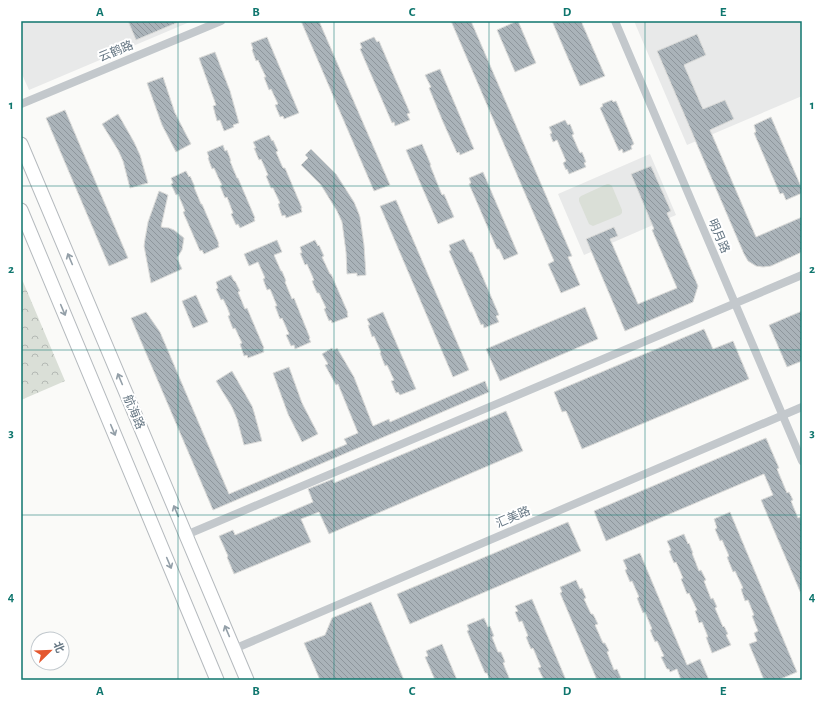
<svg xmlns="http://www.w3.org/2000/svg" width="823" height="701" font-family="'Alegreya Sans','Noto Sans SC',sans-serif">
  <style>
    .built { fill: #e8e9e9 }
    .grass { fill: #dadfd7 }
    .park { fill: url(#park-crowns) }
    .building { fill: url(#building-back-hatch); stroke: #dcdcda }
    .lines { fill: none; stroke-linecap: round; stroke-linejoin: round }
    .primary-casing { stroke: #b5babe; stroke-width: 15 }
    .street { stroke: #c3c8cc; stroke-width: 8 }
    .primary { stroke: #fff; stroke-width: 13 }
    .oneway { stroke: #939fa8 }
    .grid { fill: none; stroke: #0f766e; stroke-width: 1; stroke-opacity: 0.55 }
    .labels { text-anchor: middle; dominant-baseline: central; stroke-width: 4; stroke-linejoin: round; paint-order: stroke }
    .street-label { font-size: 12px; fill: #657683; stroke: #fff }
    .neatline { fill: none; stroke: #0f766e; stroke-width: 1.5 }
    .grid-label { font-size: 13px; text-anchor: middle; font-weight: bold; fill: #0f766e }
  </style>
  <defs>
    <pattern id="park-crowns" width="20" height="18" patternUnits="userSpaceOnUse"><rect width="20" height="18" fill="#dadfd7"/><path d="M2 6a3 3 0 1 1 6 0M12 15a3 3 0 1 1 6 0" fill="none" stroke="#b4b9b4"/></pattern>
    <pattern id="building-back-hatch" width="6" height="6" patternUnits="userSpaceOnUse"><rect width="6" height="6" fill="#aab3b9"/><path d="M-1 5l2 2M0 0l6 6M5-1l2 2" fill="none" stroke="#8e969c"/></pattern>
  </defs>
  <rect width="100%" height="100%" fill="#fafaf8"/>
  <!-- built -->
  <path class="built" d="M 21,21 L 192,21 L 29,90 L 21,72 Z
    M 634,21 L 802,21 L 802,96 L 687,145 Z
    M 650,154 L 676,215 L 584,255 L 558,194 Z"/>
  <!-- grass -->
  <path class="grass" d="M 607,184 L 609,184 L 612,186 L 622,210 L 622,213 L 620,215 L 593,226 L 589,224 L 579,201 L 579,198 L 581,196 Z"/>
  <!-- park -->
  <path class="park" d="M 21,277 L 65,381 L 21,400 Z"/>
  <!-- building -->
  <path class="building" d="M 128,21 L 181,21 L 136,40 Z
    M 301,21 L 319,21 L 390,185 L 374,191 Z
    M 451,21 L 471,21 L 572,256 L 568,257 L 580,285 L 561,293 L 548,264 L 554,261 Z
    M 517,21 L 518,21 L 536,63 L 515,72 L 497,30 Z
    M 552,21 L 581,21 L 605,76 L 580,86 Z
    M 697,34 L 706,55 L 684,65 L 703,109 L 725,100 L 734,119 L 710,130 L 756,237 L 802,217 L 802,252 L 771,266 L 763,267 L 756,266 L 748,261 L 744,254 L 657,51 Z
    M 267,37 L 299,113 L 284,119 L 283,116 L 280,117 L 275,105 L 278,104 L 271,89 L 269,90 L 264,77 L 266,77 L 261,67 L 258,60 L 256,61 L 252,50 L 253,49 L 251,43 Z
    M 374,37 L 377,42 L 379,41 L 410,113 L 407,114 L 410,120 L 395,126 L 394,122 L 392,123 L 360,49 L 362,48 L 360,43 Z
    M 215,52 L 230,91 L 239,123 L 233,125 L 234,127 L 224,131 L 220,120 L 217,121 L 213,106 L 216,105 L 199,58 Z
    M 440,69 L 474,149 L 460,155 L 459,152 L 457,153 L 443,122 L 429,88 L 431,87 L 425,75 Z
    M 163,77 L 175,113 L 191,144 L 176,152 L 162,125 L 147,83 Z
    M 612,100 L 613,102 L 616,101 L 634,144 L 631,146 L 632,149 L 623,153 L 622,149 L 619,151 L 600,108 L 603,106 L 602,104 Z
    M 65,110 L 128,258 L 109,266 L 46,118 Z
    M 118,114 L 134,142 L 140,155 L 148,183 L 130,188 L 123,161 L 118,150 L 102,124 Z
    M 771,117 L 802,189 L 802,193 L 786,200 L 783,193 L 780,194 L 754,133 L 756,132 L 754,125 Z
    M 565,120 L 568,125 L 570,124 L 574,134 L 572,135 L 580,153 L 582,152 L 586,162 L 584,163 L 586,167 L 569,174 L 567,169 L 566,170 L 563,163 L 566,161 L 557,140 L 553,142 L 550,134 L 552,133 L 549,127 Z
    M 269,135 L 272,141 L 273,140 L 278,151 L 276,152 L 283,168 L 285,168 L 302,208 L 301,208 L 302,212 L 286,218 L 285,215 L 282,216 L 278,204 L 280,203 L 273,188 L 271,188 L 266,176 L 268,175 L 261,159 L 259,160 L 254,148 L 256,148 L 253,142 Z
    M 422,144 L 431,165 L 430,165 L 442,195 L 444,194 L 454,217 L 438,224 L 406,150 Z
    M 223,145 L 225,151 L 227,150 L 231,161 L 230,161 L 237,178 L 238,178 L 255,218 L 254,218 L 255,221 L 240,228 L 238,224 L 236,225 L 231,214 L 233,213 L 227,197 L 225,198 L 220,186 L 222,185 L 218,177 L 214,168 L 212,169 L 208,158 L 209,157 L 207,152 Z
    M 311,149 L 336,174 L 354,202 L 357,209 L 360,217 L 364,245 L 366,275 L 357,276 L 357,273 L 347,274 L 346,252 L 342,222 L 337,211 L 321,185 L 301,165 L 308,158 L 305,155 Z
    M 651,166 L 671,211 L 667,213 L 698,286 L 693,302 L 625,331 L 586,239 L 614,227 L 618,236 L 610,239 L 638,304 L 677,288 L 652,230 L 654,229 L 631,174 Z
    M 186,171 L 189,177 L 190,176 L 195,187 L 194,187 L 201,204 L 202,204 L 219,244 L 218,244 L 219,247 L 204,254 L 202,250 L 200,251 L 183,212 L 185,211 L 178,194 L 176,195 L 171,184 L 173,183 L 171,178 Z
    M 483,172 L 518,254 L 504,260 L 499,249 L 497,249 L 469,184 L 471,183 L 469,178 Z
    M 159,191 L 168,195 L 161,227 L 169,228 L 174,230 L 184,238 L 182,250 L 177,258 L 182,269 L 151,283 L 144,246 L 145,239 L 148,222 Z
    M 396,200 L 469,370 L 453,377 L 380,206 Z
    M 464,239 L 470,252 L 472,252 L 499,315 L 496,316 L 499,322 L 484,328 L 483,324 L 481,325 L 449,251 L 451,250 L 449,245 Z
    M 277,240 L 282,252 L 274,255 L 281,271 L 282,271 L 286,281 L 285,282 L 292,299 L 294,298 L 310,338 L 309,339 L 311,342 L 295,349 L 294,345 L 291,346 L 286,335 L 289,334 L 282,318 L 280,319 L 275,306 L 277,306 L 270,289 L 267,290 L 263,279 L 265,278 L 258,262 L 249,266 L 244,254 Z
    M 315,240 L 318,246 L 319,245 L 324,256 L 322,257 L 330,274 L 331,274 L 348,313 L 347,313 L 348,317 L 332,323 L 331,320 L 329,321 L 324,309 L 326,308 L 319,293 L 317,293 L 312,281 L 314,280 L 307,264 L 305,265 L 300,253 L 302,253 L 300,247 Z
    M 231,275 L 234,281 L 235,281 L 240,291 L 238,292 L 245,309 L 247,308 L 264,348 L 263,349 L 264,352 L 248,358 L 247,355 L 244,356 L 240,344 L 242,343 L 235,328 L 233,329 L 228,316 L 230,315 L 227,307 L 223,299 L 221,300 L 216,289 L 218,288 L 216,282 Z
    M 196,295 L 208,322 L 193,328 L 182,301 Z
    M 585,307 L 598,339 L 500,381 L 486,349 Z
    M 802,311 L 802,361 L 787,367 L 769,325 Z
    M 146,312 L 160,332 L 229,494 L 347,444 L 344,439 L 358,433 L 338,384 L 336,385 L 325,365 L 328,364 L 322,354 L 332,348 L 333,351 L 337,348 L 354,377 L 373,426 L 389,419 L 390,422 L 485,381 L 489,392 L 213,510 L 131,318 Z
    M 383,312 L 416,389 L 400,395 L 398,392 L 396,393 L 391,381 L 394,380 L 387,365 L 385,366 L 380,353 L 381,352 L 374,336 L 372,337 L 368,325 L 370,325 L 367,319 Z
    M 704,329 L 713,349 L 733,341 L 749,379 L 582,449 L 566,411 L 562,412 L 554,392 Z
    M 289,367 L 302,403 L 318,434 L 302,442 L 288,414 L 273,373 Z
    M 232,371 L 252,406 L 254,412 L 262,441 L 244,445 L 237,419 L 232,407 L 216,381 Z
    M 506,411 L 523,451 L 329,534 L 319,512 L 301,519 L 311,542 L 234,574 L 227,557 L 228,556 L 219,536 L 233,530 L 235,535 L 313,502 L 308,489 L 333,479 L 334,483 Z
    M 766,438 L 779,468 L 777,469 L 787,493 L 789,492 L 793,500 L 791,501 L 798,518 L 800,517 L 802,522 L 802,596 L 761,500 L 773,495 L 764,474 L 606,541 L 594,511 Z
    M 730,512 L 797,672 L 778,680 L 764,680 L 749,644 L 757,641 L 754,633 L 758,631 L 752,616 L 754,615 L 748,600 L 745,601 L 741,589 L 743,588 L 735,571 L 733,572 L 727,557 L 729,556 L 722,540 L 720,541 L 715,529 L 717,528 L 714,519 Z
    M 568,522 L 581,551 L 410,624 L 397,594 Z
    M 684,534 L 688,544 L 689,543 L 693,553 L 692,553 L 699,571 L 701,570 L 706,580 L 704,581 L 711,599 L 713,598 L 717,607 L 715,608 L 723,627 L 724,626 L 728,634 L 726,635 L 731,645 L 712,653 L 706,637 L 708,637 L 702,622 L 699,623 L 695,611 L 697,610 L 689,593 L 687,594 L 681,579 L 683,578 L 676,562 L 674,563 L 669,551 L 671,550 L 667,541 Z
    M 640,553 L 687,665 L 700,659 L 709,680 L 681,680 L 677,669 L 670,672 L 669,669 L 667,669 L 661,657 L 664,656 L 657,641 L 655,642 L 650,630 L 652,629 L 645,612 L 643,613 L 637,598 L 639,597 L 632,581 L 630,582 L 625,570 L 627,569 L 623,560 Z
    M 576,580 L 580,589 L 582,588 L 586,598 L 584,599 L 591,614 L 593,614 L 598,624 L 595,625 L 603,643 L 605,643 L 609,651 L 607,652 L 614,670 L 617,669 L 621,678 L 616,680 L 597,680 L 560,593 L 562,592 L 560,587 Z
    M 532,599 L 566,680 L 544,680 L 538,668 L 541,667 L 533,648 L 531,649 L 526,637 L 528,636 L 522,621 L 519,622 L 515,612 L 518,611 L 515,606 Z
    M 371,602 L 404,680 L 320,680 L 304,643 L 325,635 L 332,618 Z
    M 484,618 L 488,627 L 490,626 L 494,636 L 492,637 L 498,652 L 501,652 L 505,662 L 503,663 L 510,680 L 490,680 L 487,673 L 485,673 L 467,631 L 469,630 L 467,625 Z
    M 442,644 L 457,680 L 435,680 L 425,657 L 428,656 L 426,651 Z"/>
  <g class="lines">
    <!-- primary casing -->
    <g class="primary-casing">
      <path id="primary" d="M 21,144 L 247,680
        M 21,210 L 217,680"/>
    </g>
    <!-- street -->
    <path class="street" d="M 615,21 L 802,461
      M 21,104 L 221,21
      M 186,535 L 802,275
      M 234,649 L 802,407"/>
    <!-- primary -->
    <use href="#primary" class="primary"/>
  </g>
  <!-- one-way arrows -->
  <defs><path id="oneway-shaft" d="M-6 0H5M1.5-3L5.5 0L1.5 3" fill="none" stroke-width="1.6" stroke-linecap="round" stroke-linejoin="round"/></defs>
  <g class="oneway">
    <use href="#oneway-shaft" transform="translate(70 259) rotate(-113)"/>
    <use href="#oneway-shaft" transform="translate(63 310) rotate(67)"/>
    <use href="#oneway-shaft" transform="translate(120 379) rotate(-113)"/>
    <use href="#oneway-shaft" transform="translate(113 430) rotate(67)"/>
    <use href="#oneway-shaft" transform="translate(176 511) rotate(-113)"/>
    <use href="#oneway-shaft" transform="translate(169 563) rotate(67)"/>
    <use href="#oneway-shaft" transform="translate(227 631) rotate(-113)"/>
  </g>
  <!-- grid -->
  <path class="grid" d="M 178,21 L 178,680M 334,21 L 334,680M 489,21 L 489,680M 645,21 L 645,680M 21,186 L 802,186M 21,350 L 802,350M 21,515 L 802,515"/>
  <g class="labels">
    <!-- street labels -->
    <g class="street-label">
      <text transform="translate(116 51) rotate(-22)">云鹤路</text>
      <text transform="translate(719 236) rotate(67)">明月路</text>
      <text transform="translate(134 412) rotate(67)">航海路</text>
      <text transform="translate(513 517) rotate(-23)">汇美路</text>
    </g>
  </g>
  <!-- border -->
  <rect width="823" height="701" fill="none" stroke="#ffffff" stroke-width="44"/>
  <!-- north arrow -->
  <g transform="translate(50 651) rotate(67)"><circle r="19" fill="#ffffff" stroke="#c1c8cd"/>
  <path d="M0-3L7 15L0 10L-7 15Z" fill="#e4572e"/>
  <text y="-6" font-size="11" font-weight="bold" text-anchor="middle" fill="#657683">北</text>
  </g>
  <rect x="22" y="22" width="779" height="657" class="neatline"/>
  <g class="grid-label">
    <text x="100" y="16">A</text>
    <text x="256" y="16">B</text>
    <text x="412" y="16">C</text>
    <text x="567" y="16">D</text>
    <text x="723" y="16">E</text>
    <text x="11" y="109">1</text>
    <text x="812" y="109">1</text>
    <text x="11" y="273">2</text>
    <text x="812" y="273">2</text>
    <text x="11" y="437">3</text>
    <text x="812" y="437">3</text>
    <text x="11" y="601">4</text>
    <text x="812" y="601">4</text>
    <text x="100" y="695">A</text>
    <text x="256" y="695">B</text>
    <text x="412" y="695">C</text>
    <text x="567" y="695">D</text>
    <text x="723" y="695">E</text>
  </g>
</svg>
